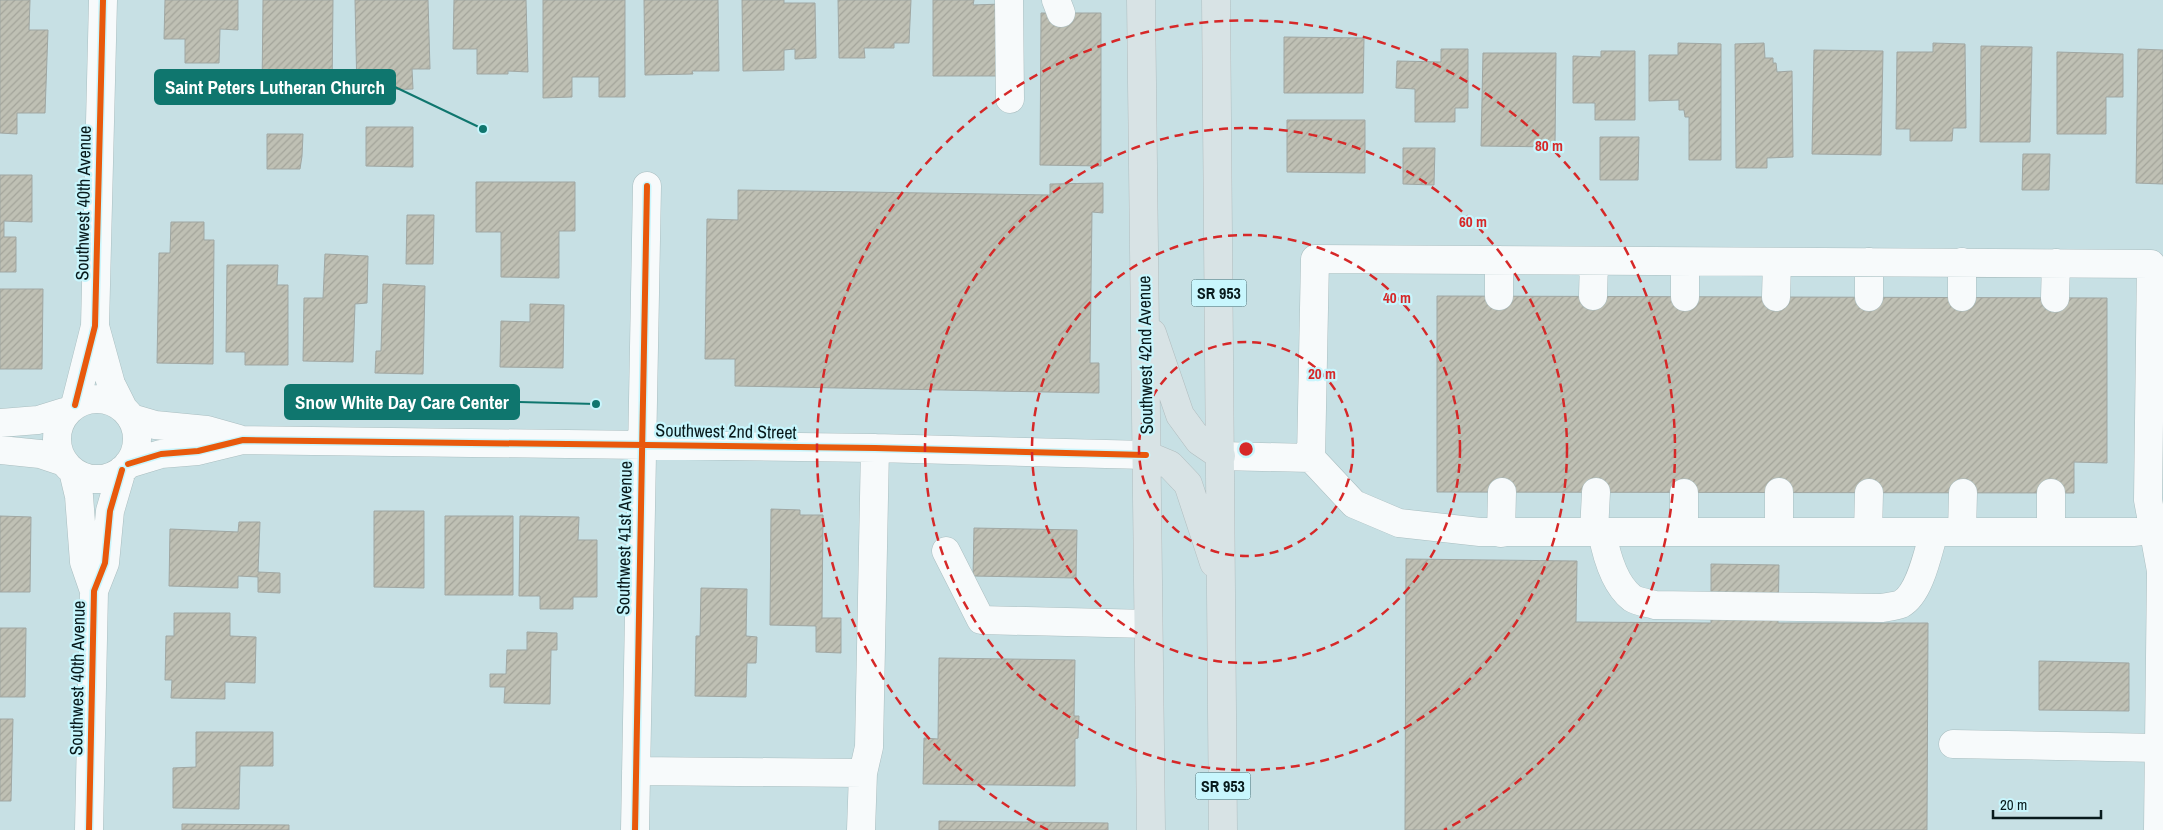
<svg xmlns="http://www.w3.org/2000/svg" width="2163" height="830" font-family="'Archivo Narrow',sans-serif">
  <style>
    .building { fill: url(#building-hatch); stroke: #a0a7a3 }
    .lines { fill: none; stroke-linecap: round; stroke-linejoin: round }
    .minor-casing { stroke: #aabec0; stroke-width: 29 }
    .major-casing { stroke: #b1bdbf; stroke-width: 29 }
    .minor { stroke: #f7fafb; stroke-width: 28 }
    .major { stroke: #d8e3e5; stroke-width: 28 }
    .cycleway-casing { stroke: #c8f6fd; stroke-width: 9 }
    .cycleway { stroke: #e8590c; stroke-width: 6 }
    .ring { fill: none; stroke: #d62828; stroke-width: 2.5; stroke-dasharray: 9 6 }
    .labels { text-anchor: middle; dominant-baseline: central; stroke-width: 4.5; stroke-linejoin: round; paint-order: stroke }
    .shield { fill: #c8f6fd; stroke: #425c60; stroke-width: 1 }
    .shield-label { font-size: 16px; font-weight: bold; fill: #081a1c }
    .street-label { font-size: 18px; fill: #081a1c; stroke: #c8f6fd }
    .centre { fill: #d62828; stroke: #c8f6fd; stroke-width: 2.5 }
    .ring-label { font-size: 15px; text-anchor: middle; font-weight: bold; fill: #d62828; stroke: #c8f6fd; stroke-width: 4.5; stroke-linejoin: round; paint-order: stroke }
    .leader { fill: none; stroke: #0f766e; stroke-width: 2 }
    .callout-dot { fill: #0f766e; stroke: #c8f6fd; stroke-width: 2 }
    .callout { fill: #0f766e; stroke: #0f766e; stroke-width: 2 }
    .callout-label { font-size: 19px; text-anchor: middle; font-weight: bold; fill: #fff }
  </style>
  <defs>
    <pattern id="building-hatch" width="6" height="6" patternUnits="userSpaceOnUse" patternTransform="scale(1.25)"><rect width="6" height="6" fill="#bfc0b4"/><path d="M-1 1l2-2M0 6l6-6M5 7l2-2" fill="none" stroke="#a3a49a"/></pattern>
  </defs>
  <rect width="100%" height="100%" fill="#c7e0e4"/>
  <!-- building -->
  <path class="building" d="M 0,0 L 30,0 L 29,30 L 48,30 L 45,113 L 17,113 L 17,134 L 0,133 Z
    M 165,0 L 238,0 L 238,30 L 220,29 L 219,63 L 185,63 L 185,39 L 164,39 Z
    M 263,0 L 333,0 L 332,94 L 262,93 Z
    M 355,0 L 428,0 L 430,69 L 412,69 L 413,89 L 381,90 L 381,93 L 357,93 Z
    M 454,0 L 526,0 L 528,72 L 508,71 L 508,74 L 477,74 L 477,49 L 453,49 Z
    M 543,0 L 625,0 L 625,97 L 599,97 L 599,77 L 572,77 L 572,97 L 543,98 Z
    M 644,0 L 718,0 L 719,71 L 692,71 L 693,74 L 645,75 Z
    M 742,0 L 784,0 L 784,3 L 815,3 L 816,58 L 795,59 L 795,49 L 784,50 L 784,70 L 743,71 Z
    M 838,0 L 911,0 L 909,43 L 894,43 L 894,48 L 864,48 L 865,58 L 839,58 Z
    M 933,0 L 974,0 L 973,5 L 1002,4 L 1002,76 L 933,76 Z
    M 1041,13 L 1101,13 L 1101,166 L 1040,165 Z
    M 1284,37 L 1364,38 L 1363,93 L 1284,93 Z
    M 1678,43 L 1721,44 L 1721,160 L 1689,160 L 1689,117 L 1685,117 L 1684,110 L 1679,110 L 1679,100 L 1649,101 L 1649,55 L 1678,55 Z
    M 1764,43 L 1765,58 L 1773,58 L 1773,63 L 1776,63 L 1777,72 L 1792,71 L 1793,157 L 1767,158 L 1767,168 L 1736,168 L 1735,44 Z
    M 1933,43 L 1965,44 L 1966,128 L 1953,128 L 1952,141 L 1910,141 L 1910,129 L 1896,129 L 1897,52 L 1933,52 Z
    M 1981,46 L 2032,47 L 2030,142 L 1980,142 Z
    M 1441,49 L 1468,49 L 1468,108 L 1455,108 L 1455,122 L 1415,122 L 1415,89 L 1396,88 L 1397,61 L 1441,62 Z
    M 2138,49 L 2163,50 L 2163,184 L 2136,183 Z
    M 1814,50 L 1883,51 L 1881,155 L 1812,154 Z
    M 1601,51 L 1635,51 L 1635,120 L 1595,120 L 1595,103 L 1573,103 L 1573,56 L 1601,57 Z
    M 2057,52 L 2123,54 L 2123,97 L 2106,97 L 2106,134 L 2057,134 Z
    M 1483,53 L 1556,53 L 1555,147 L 1481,146 Z
    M 1287,120 L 1365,120 L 1365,173 L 1287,172 Z
    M 366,127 L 413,127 L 413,167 L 366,166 Z
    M 267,134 L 303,134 L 302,156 L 300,169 L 267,169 Z
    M 1600,137 L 1639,137 L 1638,180 L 1600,180 Z
    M 1403,148 L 1435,148 L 1434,185 L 1403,184 Z
    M 2023,154 L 2050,154 L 2049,190 L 2022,190 Z
    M 0,175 L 32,175 L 32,222 L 4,221 L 4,237 L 16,237 L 16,272 L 0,272 Z
    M 476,182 L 575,182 L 575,231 L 559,231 L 559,278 L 501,277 L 501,232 L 476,232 Z
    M 1103,183 L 1103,213 L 1092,212 L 1090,363 L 1099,363 L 1099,393 L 735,386 L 735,359 L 705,359 L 707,219 L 738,220 L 738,190 L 1050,195 L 1050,184 Z
    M 407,215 L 434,215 L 433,264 L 406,264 Z
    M 171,222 L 204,222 L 204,240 L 214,240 L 213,364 L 157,363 L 159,253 L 170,253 Z
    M 325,254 L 368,256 L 367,303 L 355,304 L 353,362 L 303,361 L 304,298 L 323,298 Z
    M 227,265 L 278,265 L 277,285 L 288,285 L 288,365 L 245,365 L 245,352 L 226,352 Z
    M 383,284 L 425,286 L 423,374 L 375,373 L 376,351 L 381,351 Z
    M 0,289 L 43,289 L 42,369 L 0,369 Z
    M 1437,296 L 2107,298 L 2107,463 L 2074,462 L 2074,493 L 1437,492 Z
    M 530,304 L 564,305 L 563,368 L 500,367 L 501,321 L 530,322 Z
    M 771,509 L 800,510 L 800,515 L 823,515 L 822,618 L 841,618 L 841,653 L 816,652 L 816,626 L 770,625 Z
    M 374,511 L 424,511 L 424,588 L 374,587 Z
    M 0,516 L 31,517 L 30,592 L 0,592 Z
    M 445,516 L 513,516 L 513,595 L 445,595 Z
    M 520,516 L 579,517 L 578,540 L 597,540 L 597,597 L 573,597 L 573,609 L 540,609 L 540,596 L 519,596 Z
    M 239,522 L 260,522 L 258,572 L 280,573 L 280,593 L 258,592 L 258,577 L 238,576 L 238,588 L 169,586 L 170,529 L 238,532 Z
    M 974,528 L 1077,530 L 1076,578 L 973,576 Z
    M 1406,559 L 1577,561 L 1576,622 L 1711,623 L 1711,564 L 1779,565 L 1778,623 L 1928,623 L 1927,830 L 1405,830 Z
    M 701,588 L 747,589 L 746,636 L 757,637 L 756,663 L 747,663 L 746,697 L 695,696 L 696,636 L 700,636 Z
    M 174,613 L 230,613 L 230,636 L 256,637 L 255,683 L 225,682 L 225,699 L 171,698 L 172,680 L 165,680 L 166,636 L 174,636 Z
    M 0,628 L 26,628 L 25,697 L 0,697 Z
    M 527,632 L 557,633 L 557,650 L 551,650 L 550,704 L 504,703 L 505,687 L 490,687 L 490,674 L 506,674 L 507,650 L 527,650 Z
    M 939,658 L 1075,660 L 1074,716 L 1079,716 L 1078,738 L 1075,739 L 1075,786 L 923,784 L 924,738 L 938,739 Z
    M 2039,661 L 2129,663 L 2129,711 L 2039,710 Z
    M 0,719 L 13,719 L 11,801 L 0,801 Z
    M 196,732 L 273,732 L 273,766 L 240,766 L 239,809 L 173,808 L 173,768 L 196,767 Z
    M 939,821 L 1108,823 L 1108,830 L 939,830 Z
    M 182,824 L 289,825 L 289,830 L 182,830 Z"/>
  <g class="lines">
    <!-- minor casing -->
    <g class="minor-casing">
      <path id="minor" d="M 1009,0 L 1010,99
        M 1056,0 L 1061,13
        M 1962,262 L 1962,297
        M 1499,296 L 1499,260
        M 1593,296 L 1594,261
        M 1685,297 L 1685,262
        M 1776,297 L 1777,262
        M 1869,297 L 1869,262
        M 2055,298 L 2056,263
        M 95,326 L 111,384 L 123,408
        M57 439a40 40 0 1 1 80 0a40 40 0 1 1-80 0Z
        M 75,405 L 95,326 L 103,0
        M 131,418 L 155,425 L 207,430 L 239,439
        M 0,423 L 38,420 L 67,411
        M 0,450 L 40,454 L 64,462
        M 1221,456 L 1311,458 L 1354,504 L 1399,523 L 1480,532 L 2133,532 L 2163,529
        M 1311,458 L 1315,259 L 2151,264 L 2148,500 L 2161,571 L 2158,830
        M 128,464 L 161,454 L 198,451 L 243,440 L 875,448 L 1146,455
        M 73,471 L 79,496 L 84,562 L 94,591
        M 1779,492 L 1779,532
        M 2051,493 L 2051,532
        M 1594,532 L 1596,492
        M 1602,532 C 1606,554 1614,584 1632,598 C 1638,602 1648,603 1655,605 L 1882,608 C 1887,607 1896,606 1901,604 C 1920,594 1928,552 1934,532
        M 1684,532 L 1684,493
        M 1868,532 L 1869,493
        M 1962,532 L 1963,493
        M 1501,533 L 1502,492
        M 946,551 L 981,620 L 1148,624
        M 1953,744 L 2158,748
        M 636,771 L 863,773 L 861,830
        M 863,773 L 869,747 L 875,448
        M 89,830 L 94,591 L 105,563 L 110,511 L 122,470
        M 635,830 L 647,186"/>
    </g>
    <!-- major casing -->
    <g class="major-casing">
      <path id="major" d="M 1141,0 L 1151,830
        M 1216,0 L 1223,830
        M 1152,333 L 1180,415 L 1199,441 L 1221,456
        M 1146,455 L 1170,465 L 1188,484 L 1214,563"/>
    </g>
    <!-- minor -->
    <use href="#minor" class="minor"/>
    <!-- major -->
    <use href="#major" class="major"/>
    <!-- cycleway casing -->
    <g class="cycleway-casing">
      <path id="cycleway" d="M 75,405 L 95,326 L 103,0
        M 128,464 L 161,454 L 198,451 L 243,440 L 875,448 L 1146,455
        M 89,830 L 94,591 L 105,563 L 110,511 L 122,470
        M 635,830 L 647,186"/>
    </g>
    <!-- cycleway -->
    <use href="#cycleway" class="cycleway"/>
  </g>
  <!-- distance rings -->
  <g class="ring">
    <circle cx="1246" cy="449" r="107"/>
    <circle cx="1246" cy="449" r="214"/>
    <circle cx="1246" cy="449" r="321"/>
    <path d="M1048 830A429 429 0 1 1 1444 830"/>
  </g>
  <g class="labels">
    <!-- shield labels -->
    <g class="shield">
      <rect x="1191.5" y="279.5" width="55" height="27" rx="4"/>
      <rect x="1195.5" y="772.5" width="55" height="27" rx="4"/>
    </g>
    <g class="shield-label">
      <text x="1219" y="293">SR 953</text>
      <text x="1223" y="786">SR 953</text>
    </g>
    <!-- street labels -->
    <g class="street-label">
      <text transform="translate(83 203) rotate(-89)">Southwest 40th Avenue</text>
      <text transform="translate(1145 355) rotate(-91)">Southwest 42nd Avenue</text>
      <text transform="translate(726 431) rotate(1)">Southwest 2nd Street</text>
      <text transform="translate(624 538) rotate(-89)">Southwest 41st Avenue</text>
      <text transform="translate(77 678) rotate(-89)">Southwest 40th Avenue</text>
    </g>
  </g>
  <circle cx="1246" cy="449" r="8" class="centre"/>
  <g class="ring-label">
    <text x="1549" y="151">80 m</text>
    <text x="1473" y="227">60 m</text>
    <text x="1397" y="303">40 m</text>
    <text x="1322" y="379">20 m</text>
  </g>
  <!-- callouts -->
  <path class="leader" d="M483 129L395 87M596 404L519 402"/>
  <g class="callout-dot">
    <circle cx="483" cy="129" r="5"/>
    <circle cx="596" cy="404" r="5"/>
  </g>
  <g class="callout">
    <rect x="155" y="70" width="240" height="34" rx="5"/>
    <rect x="285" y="385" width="234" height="34" rx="5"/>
  </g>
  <g class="callout-label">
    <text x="275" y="94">Saint Peters Lutheran Church</text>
    <text x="402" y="409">Snow White Day Care Center</text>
  </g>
  <!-- scale -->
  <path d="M1993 810v8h108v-8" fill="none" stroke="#081a1c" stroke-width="2.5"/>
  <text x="2000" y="810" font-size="15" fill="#081a1c" stroke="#c8f6fd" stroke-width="4" paint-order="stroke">20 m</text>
</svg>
